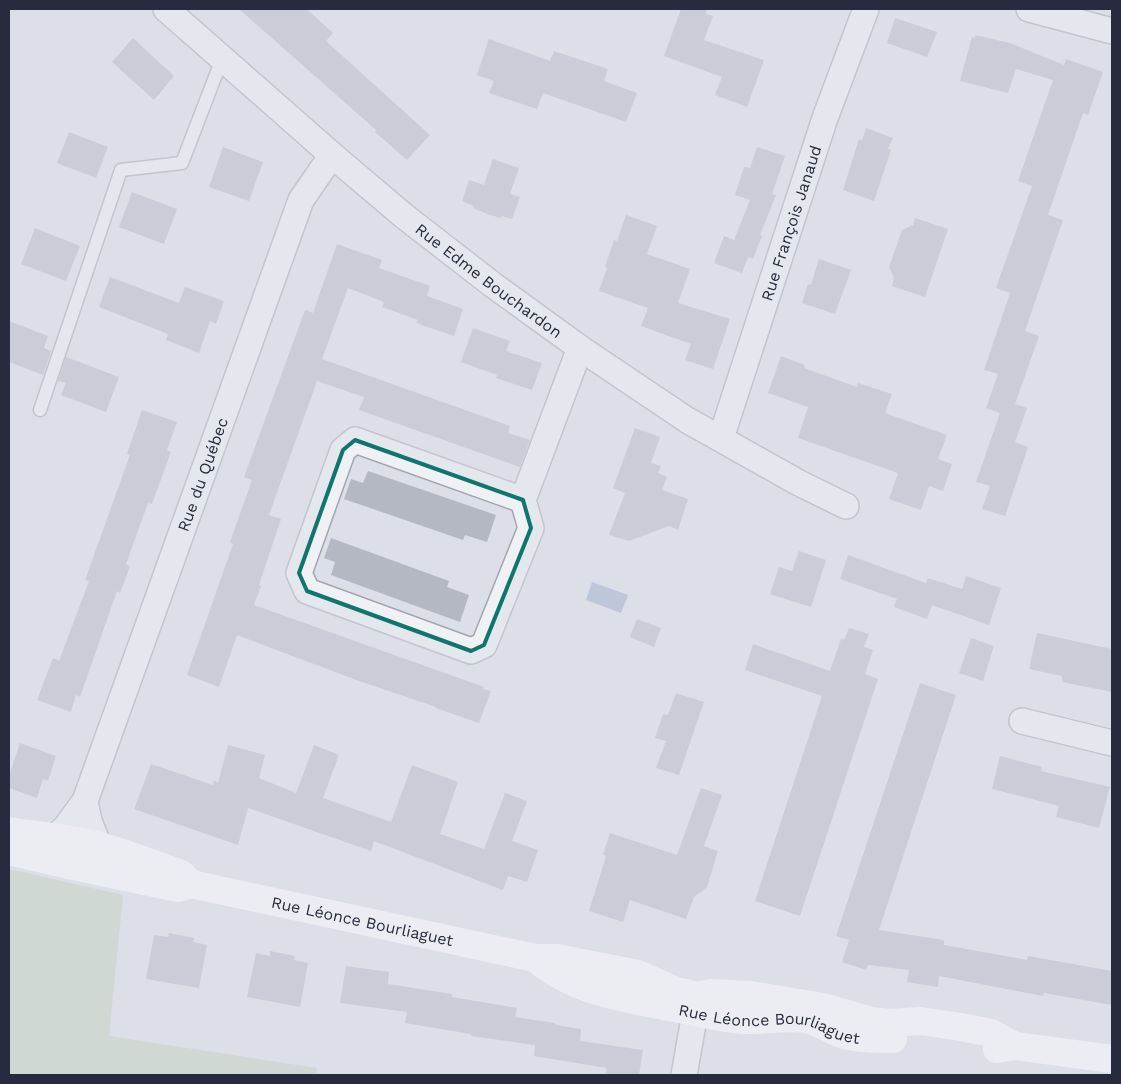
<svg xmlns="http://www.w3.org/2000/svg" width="1121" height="1084" font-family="'Work Sans',sans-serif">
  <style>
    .green { fill: #c1d0bd }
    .water { fill: #97aac7 }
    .building { fill: #b4b8c3 }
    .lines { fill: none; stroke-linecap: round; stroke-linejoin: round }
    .lane-casing { stroke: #a2a6b1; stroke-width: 15 }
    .street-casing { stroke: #a2a6b1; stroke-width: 28 }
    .lane { stroke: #eff1f5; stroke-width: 12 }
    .street { stroke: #eff1f5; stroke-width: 25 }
    .secondary { stroke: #fff; stroke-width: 28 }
    .marked { fill: none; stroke: #0f766e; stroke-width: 4; stroke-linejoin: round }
    .labels { text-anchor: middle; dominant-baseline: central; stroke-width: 4; stroke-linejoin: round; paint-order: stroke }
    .street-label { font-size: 16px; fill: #262c3d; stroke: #eceef4 }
  </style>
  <rect width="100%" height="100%" fill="#dcdfe7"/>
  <!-- green -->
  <path class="green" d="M 9,869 L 123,895 L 109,1036 L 317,1068 L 316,1075 L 9,1075 Z"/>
  <!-- water -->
  <path class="water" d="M 592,582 L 628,595 L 621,613 L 586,600 Z"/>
  <!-- building -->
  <path class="building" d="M 239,9 L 307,9 L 333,33 L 326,41 L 430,135 L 407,160 L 375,132 L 376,130 Z
    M 681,9 L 707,9 L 706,14 L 713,16 L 704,40 L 764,60 L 747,107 L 715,95 L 722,77 L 664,56 Z
    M 895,18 L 937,32 L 927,57 L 887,43 Z
    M 975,35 L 1010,43 L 1064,65 L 1066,59 L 1103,72 L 1088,115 L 1083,113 L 1048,215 L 1063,220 L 1025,331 L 1039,336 L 1015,404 L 1027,408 L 1015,442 L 1028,447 L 1005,516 L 982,509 L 990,486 L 976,482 L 1000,413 L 986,408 L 998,374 L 984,370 L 1010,293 L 996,288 L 1032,186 L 1018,181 L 1053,80 L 1016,69 L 1008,93 L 960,81 L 972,37 L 975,38 Z
    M 133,38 L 174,76 L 154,100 L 112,62 Z
    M 489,39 L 550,61 L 554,51 L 608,69 L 604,81 L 637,93 L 626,122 L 543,93 L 537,109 L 489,93 L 494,81 L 477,75 Z
    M 866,128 L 893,138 L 888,149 L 891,150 L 874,201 L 843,190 L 859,139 L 862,141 Z
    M 69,132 L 108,147 L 96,178 L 57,163 Z
    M 223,147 L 263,162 L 249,201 L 209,187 Z
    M 757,147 L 785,156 L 772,194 L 776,195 L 760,235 L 762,236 L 753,259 L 748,257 L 742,273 L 714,263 L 724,236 L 734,240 L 750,200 L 735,195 L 744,167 L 750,168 Z
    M 493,159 L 519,168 L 510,194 L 520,197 L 512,219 L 502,216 L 501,218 L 487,214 L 473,208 L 474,206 L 462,201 L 469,180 L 484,185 Z
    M 132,192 L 177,209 L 164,244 L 119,227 Z
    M 626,215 L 657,226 L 647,254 L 690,269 L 678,303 L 730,319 L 713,369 L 685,360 L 691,344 L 641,326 L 648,308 L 599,291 L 607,268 L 605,267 L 614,240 L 617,241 Z
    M 915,218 L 948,229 L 925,297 L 892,286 L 894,278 L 889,267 L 902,230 L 913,225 Z
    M 35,228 L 80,246 L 66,281 L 21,264 Z
    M 337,244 L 382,260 L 379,268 L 430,286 L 427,296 L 463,309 L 454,336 L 416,323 L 418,320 L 382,307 L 384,302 L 348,288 L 322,359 L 510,426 L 508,433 L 530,440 L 520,467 L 359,410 L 364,397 L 317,381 L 269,515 L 281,519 L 259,585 L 261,586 L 254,605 L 484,687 L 483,689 L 491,691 L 479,723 L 436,708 L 436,707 L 362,682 L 237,635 L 219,687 L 187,675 L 233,544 L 230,542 L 252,480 L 244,477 L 305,310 L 313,313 Z
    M 819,259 L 851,270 L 835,314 L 802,303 L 808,284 L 811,285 Z
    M 110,277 L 179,303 L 185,287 L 224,301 L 216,324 L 210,321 L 199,353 L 166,340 L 168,334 L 99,307 Z
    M 9,321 L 48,336 L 44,348 L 51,351 L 43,375 L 9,362 Z
    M 473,328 L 510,341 L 506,351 L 542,363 L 532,390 L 496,378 L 497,375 L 461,362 Z
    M 781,356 L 805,365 L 804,368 L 857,387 L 858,383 L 892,394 L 885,413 L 947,435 L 938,459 L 952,464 L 943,491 L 929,486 L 921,510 L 889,499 L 898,473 L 798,438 L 808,407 L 768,393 Z
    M 66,357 L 119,377 L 106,412 L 61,395 L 66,383 L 58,381 Z
    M 142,410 L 177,422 L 167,450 L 171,452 L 152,504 L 148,503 L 126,564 L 130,566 L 120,593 L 117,591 L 80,697 L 76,695 L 71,712 L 37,700 L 53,658 L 59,661 L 89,581 L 85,580 L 130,455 L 127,454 Z
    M 635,428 L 660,437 L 651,463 L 661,466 L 658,473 L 667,477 L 662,490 L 688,499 L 678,530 L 669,526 L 629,541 L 609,535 L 625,493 L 613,488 Z
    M 368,471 L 496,515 L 487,542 L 465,535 L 463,540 L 344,499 L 351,479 L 363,483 Z
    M 331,538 L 449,581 L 447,587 L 469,595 L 460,622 L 331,575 L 335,562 L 324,558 Z
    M 799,551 L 826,560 L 811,607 L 770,594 L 779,567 L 792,571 Z
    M 848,555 L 926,583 L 928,578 L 962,589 L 966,576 L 1001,588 L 989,625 L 932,605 L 927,619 L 894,607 L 897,599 L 840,579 Z
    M 637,619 L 661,628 L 654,647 L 630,637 Z
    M 849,628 L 869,634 L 864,647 L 873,650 L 865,674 L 878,679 L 800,916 L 755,901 L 822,696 L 745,670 L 753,644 L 830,671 L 841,639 L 844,640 Z
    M 1037,633 L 1112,649 L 1112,692 L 1062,682 L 1062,676 L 1029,669 Z
    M 971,638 L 994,646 L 983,681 L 959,673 Z
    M 920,683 L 956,695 L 879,930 L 944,940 L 944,945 L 1027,960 L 1028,956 L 1112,971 L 1112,1005 L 1044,993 L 1043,996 L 939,976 L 938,987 L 907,982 L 909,970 L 868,965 L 866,970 L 842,962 L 849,940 L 836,936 Z
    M 676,693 L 704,702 L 679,775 L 656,768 L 666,741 L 655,738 L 663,714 L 668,715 Z
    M 20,743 L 56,756 L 48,781 L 43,779 L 37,798 L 9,788 L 9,776 Z
    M 228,745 L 265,755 L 259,778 L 296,793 L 314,745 L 339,755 L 323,798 L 391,822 L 412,765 L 458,782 L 440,834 L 484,849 L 505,793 L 527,801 L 512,841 L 538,850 L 527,882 L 508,876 L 503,890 L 374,841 L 371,851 L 248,808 L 238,845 L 134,809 L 151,764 L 213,785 L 214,780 L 218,783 Z
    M 1000,756 L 1042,767 L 1041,771 L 1110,787 L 1099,828 L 1056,817 L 1059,806 L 992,789 Z
    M 701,788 L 722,795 L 704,846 L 718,851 L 707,887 L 694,897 L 686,919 L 630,900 L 623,922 L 589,911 L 606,856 L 603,854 L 610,833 L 677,855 Z
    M 169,933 L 194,938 L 193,942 L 207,945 L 199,988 L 146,979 L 154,935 L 168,937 Z
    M 270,951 L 295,956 L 294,960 L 308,963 L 300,1007 L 247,997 L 256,953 L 270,956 Z
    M 346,966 L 389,972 L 388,984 L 452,994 L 452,997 L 517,1008 L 515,1017 L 555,1023 L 556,1025 L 581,1029 L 580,1041 L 643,1050 L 639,1075 L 605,1075 L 607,1068 L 534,1056 L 535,1045 L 471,1036 L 471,1034 L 405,1023 L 407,1012 L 340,1003 Z"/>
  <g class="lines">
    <!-- lane casing -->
    <g class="lane-casing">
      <path id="lane" d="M 40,410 L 121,170 L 182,163 L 222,59"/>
    </g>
    <!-- street casing -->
    <g class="street-casing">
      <g id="street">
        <path id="s1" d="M 166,9 L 332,155 L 404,216 L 493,285 L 580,348 L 687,420 L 799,483 L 846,506"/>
        <path d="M 1029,9 L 1112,31"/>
        <path id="s2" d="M 721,438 L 825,118 L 866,9"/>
        <path d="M 523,500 L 355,440 L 343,450 L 299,573 L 307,591 L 471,651 L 484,645 L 531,528 L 523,500 L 580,348"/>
        <path d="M 1022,721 L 1112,743"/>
        <path d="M 85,801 L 89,821 L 99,846 L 95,863"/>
        <path id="s3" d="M 50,853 L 54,838 L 66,827 L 85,801 L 301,200 L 332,155"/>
        <path d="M 684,1075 L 698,996"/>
      </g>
    </g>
    <!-- lane -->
    <use href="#lane" class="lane"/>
    <!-- street -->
    <use href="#street" class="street"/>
    <!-- secondary -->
    <g class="secondary">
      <path d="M 9,831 C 39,836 70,838 100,846 C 128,854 154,864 181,874 L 186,879"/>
      <path id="s4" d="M 9,851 L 69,865 L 178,888 L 191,884 L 535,958 L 557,958 L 638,974 L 676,991 L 698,996 L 711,993 L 750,995 L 823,1007 L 871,1021 L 890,1023 L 920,1021 L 961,1027 L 991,1033 L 1015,1046"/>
      <path id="s5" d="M 536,959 C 574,992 625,998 673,1008 C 697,1012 721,1019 744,1020 C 765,1021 785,1016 805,1019 C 819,1021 830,1031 844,1035 C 859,1039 877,1039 893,1039"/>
      <path d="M 997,1049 L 1015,1046 L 1112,1059"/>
    </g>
  </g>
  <!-- marked area -->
  <path d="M0 0H1121V1084H0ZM 355,440 L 523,500 L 531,528 L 484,645 L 471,651 L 307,591 L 299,573 L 343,450 Z" fill="#dcdfe7" fill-opacity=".55" fill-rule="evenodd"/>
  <path class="marked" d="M 355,440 L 523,500 L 531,528 L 484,645 L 471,651 L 307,591 L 299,573 L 343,450 Z"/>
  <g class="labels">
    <!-- street labels -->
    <g class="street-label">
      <text stroke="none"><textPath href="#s2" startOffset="226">Rue François Janaud</textPath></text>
      <text stroke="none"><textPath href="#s1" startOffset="422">Rue Edme Bouchardon</textPath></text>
      <text stroke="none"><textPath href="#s3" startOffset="411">Rue du Québec</textPath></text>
      <text stroke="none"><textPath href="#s4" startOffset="362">Rue Léonce Bourliaguet</textPath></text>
      <text stroke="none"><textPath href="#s5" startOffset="246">Rue Léonce Bourliaguet</textPath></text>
    </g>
  </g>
  <!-- border -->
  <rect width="1121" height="1084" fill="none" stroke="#262c3d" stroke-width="20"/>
</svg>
